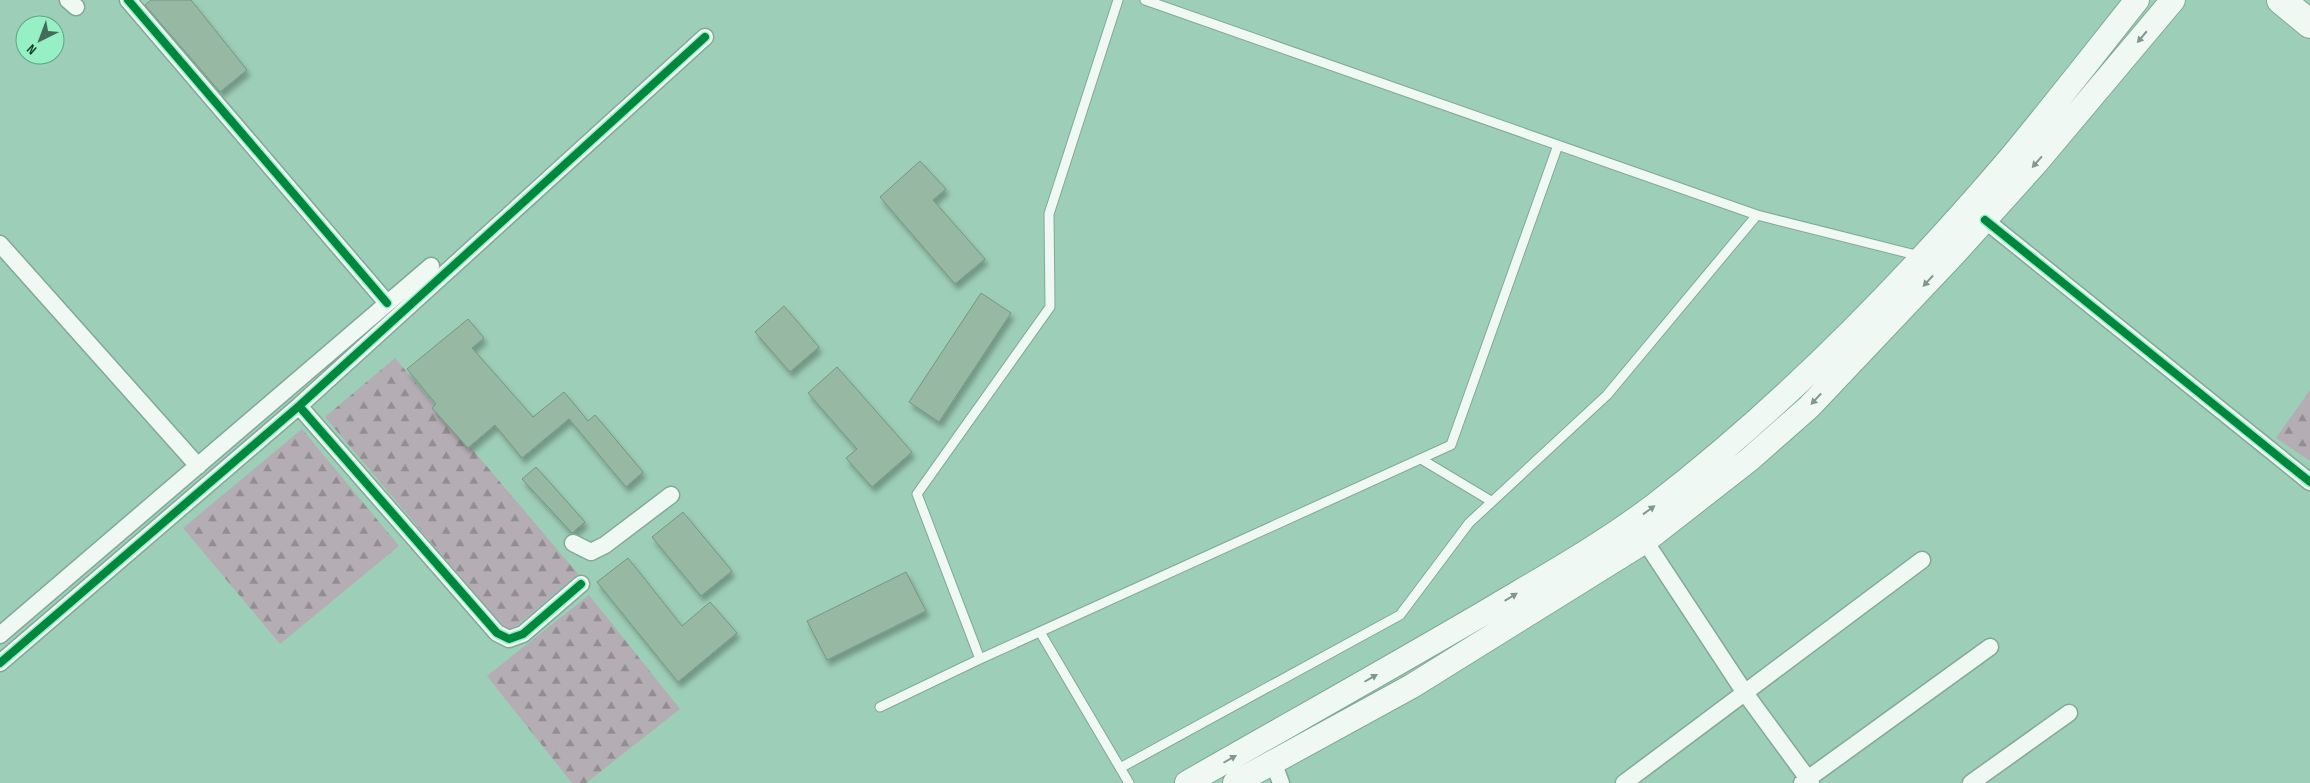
<svg xmlns="http://www.w3.org/2000/svg" width="2310" height="783" font-family="'Sofia Sans Condensed',sans-serif">
  <style>
    .forest { fill: url(#forest-firs) }
    .building { fill: #97b8a2; stroke: #769681; filter: url(#shadow) }
    .lines { fill: none; stroke-linecap: round; stroke-linejoin: round }
    .lane-casing { stroke: #82a997; stroke-width: 11 }
    .street-casing { stroke: #82a997; stroke-width: 19 }
    .secondary-casing { stroke: #82a997; stroke-width: 26 }
    .highway-casing { stroke: #82a997; stroke-width: 30 }
    .lane { stroke: #f0f8f4; stroke-width: 9 }
    .street { stroke: #f0f8f4; stroke-width: 16 }
    .secondary { stroke: #f0f8f4; stroke-width: 24 }
    .highway { stroke: #f0f8f4; stroke-width: 28 }
    .cycleway-casing { stroke: #96efc5; stroke-width: 11 }
    .cycleway { stroke: #00873e; stroke-width: 8 }
    .oneway { fill: #80988e }
  </style>
  <defs>
    <pattern id="forest-firs" width="22" height="20" patternUnits="userSpaceOnUse" patternTransform="scale(1.25)"><rect width="22" height="20" fill="#b4adb4"/><path d="M5 1l3.5 6h-7zM16 11l3.5 6h-7z" fill="#918e92"/></pattern>
    <filter id="shadow"><feDropShadow dx="3" dy="5.5" stdDeviation="2.5" flood-color="#0004"/></filter>
  </defs>
  <rect width="100%" height="100%" fill="#9dceb7"/>
  <!-- forest -->
  <path class="forest" d="M 395,358 L 578,574 L 508,633 L 325,417 Z
    M 2310,390 L 2310,461 L 2276,438 Z
    M 302,429 L 399,546 L 280,644 L 183,528 Z
    M 589,595 L 680,709 L 586,783 L 572,783 L 487,676 Z"/>
  <!-- building -->
  <path class="building" d="M 151,0 L 191,0 L 247,70 L 220,92 L 145,5 Z
    M 920,161 L 946,189 L 933,200 L 985,259 L 955,284 L 880,197 Z
    M 981,293 L 1011,313 L 939,422 L 909,402 Z
    M 784,306 L 819,347 L 790,372 L 755,332 Z
    M 468,319 L 484,338 L 472,348 L 533,417 L 564,392 L 588,421 L 595,415 L 643,472 L 626,487 L 569,419 L 522,458 L 495,425 L 468,448 L 432,408 L 436,404 L 407,369 Z
    M 837,367 L 912,452 L 872,487 L 846,458 L 857,449 L 808,393 Z
    M 536,467 L 585,522 L 572,533 L 522,479 Z
    M 683,512 L 732,571 L 701,596 L 652,537 Z
    M 628,558 L 682,626 L 710,602 L 737,633 L 678,682 L 597,582 Z
    M 906,572 L 926,611 L 827,660 L 807,621 Z"/>
  <g class="lines">
    <!-- lane casing -->
    <g class="lane-casing">
      <path id="lane" d="M 1145,0 L 1757,215 L 1920,256
        M 1421,459 L 1491,501
        M 1040,632 L 1129,783
        M 980,659 L 917,494 L 1050,307 L 1049,214 L 1118,0
        M 880,707 L 980,659 L 1451,445 L 1558,145
        M 1120,768 L 1400,615 L 1469,523 L 1607,395 L 1757,215"/>
    </g>
    <!-- street casing -->
    <g class="street-casing">
      <path id="street" d="M 68,0 L 76,7
        M 128,0 L 387,303
        M 1985,220 L 2310,482
        M 0,244 L 198,466
        M 299,406 L 497,633 L 509,639 L 523,634 L 581,584
        M 1645,541 L 1745,693 L 1811,783
        M 573,543 L 591,552 L 605,545 L 671,495
        M 0,635 L 431,266
        M 0,663 L 299,406 L 705,37
        M 1273,762 L 1281,783
        M 1624,783 L 1922,560
        M 1802,783 L 1990,647
        M 1971,783 L 2069,713"/>
    </g>
    <!-- secondary casing -->
    <g class="secondary-casing">
      <path id="secondary" d="M 1187,783 C 1290,724 1394,666 1496,606 C 1550,574 1605,543 1655,505 C 1784,406 1902,285 2008,161 C 2052,108 2094,54 2137,0
        M 1235,783 L 1412,686 L 1645,541 L 1750,459 L 1809,407 L 1954,254 L 2036,163 L 2173,0"/>
    </g>
    <!-- highway casing -->
    <g class="highway-casing">
      <path id="highway" d="M 2281,0 L 2310,24"/>
    </g>
    <!-- lane -->
    <use href="#lane" class="lane"/>
    <!-- street -->
    <use href="#street" class="street"/>
    <!-- secondary -->
    <use href="#secondary" class="secondary"/>
    <!-- highway -->
    <use href="#highway" class="highway"/>
    <!-- cycleway casing -->
    <g class="cycleway-casing">
      <path id="cycleway" d="M 128,0 L 387,303
        M 1985,220 L 2310,482
        M 299,406 L 497,633 L 509,639 L 523,634 L 581,584
        M 0,663 L 299,406 L 705,37"/>
    </g>
    <!-- cycleway -->
    <use href="#cycleway" class="cycleway"/>
  </g>
  <!-- one-way arrows -->
  <defs><path id="oneway-solid" d="M-6-.8H1V-3.2L6.5 0L1 3.2V.8H-6Z" transform="scale(1.25)"/></defs>
  <g class="oneway">
    <use href="#oneway-solid" transform="translate(2142 37) rotate(130)"/>
    <use href="#oneway-solid" transform="translate(2037 162) rotate(131)"/>
    <use href="#oneway-solid" transform="translate(1928 281) rotate(133)"/>
    <use href="#oneway-solid" transform="translate(1816 399) rotate(133)"/>
    <use href="#oneway-solid" transform="translate(1649 510) rotate(-36)"/>
    <use href="#oneway-solid" transform="translate(1511 597) rotate(-31)"/>
    <use href="#oneway-solid" transform="translate(1371 678) rotate(-30)"/>
    <use href="#oneway-solid" transform="translate(1230 759) rotate(-30)"/>
  </g>
  <!-- north arrow -->
  <g transform="translate(40 40) rotate(222)"><circle r="24" fill="#96efc5" stroke="#61a586"/>
  <path d="M0-4L9 19L0 12L-9 19Z" fill="#426c59"/>
  <text y="-8" font-size="14" font-weight="bold" text-anchor="middle" fill="#113727">N</text>
  </g>
</svg>
